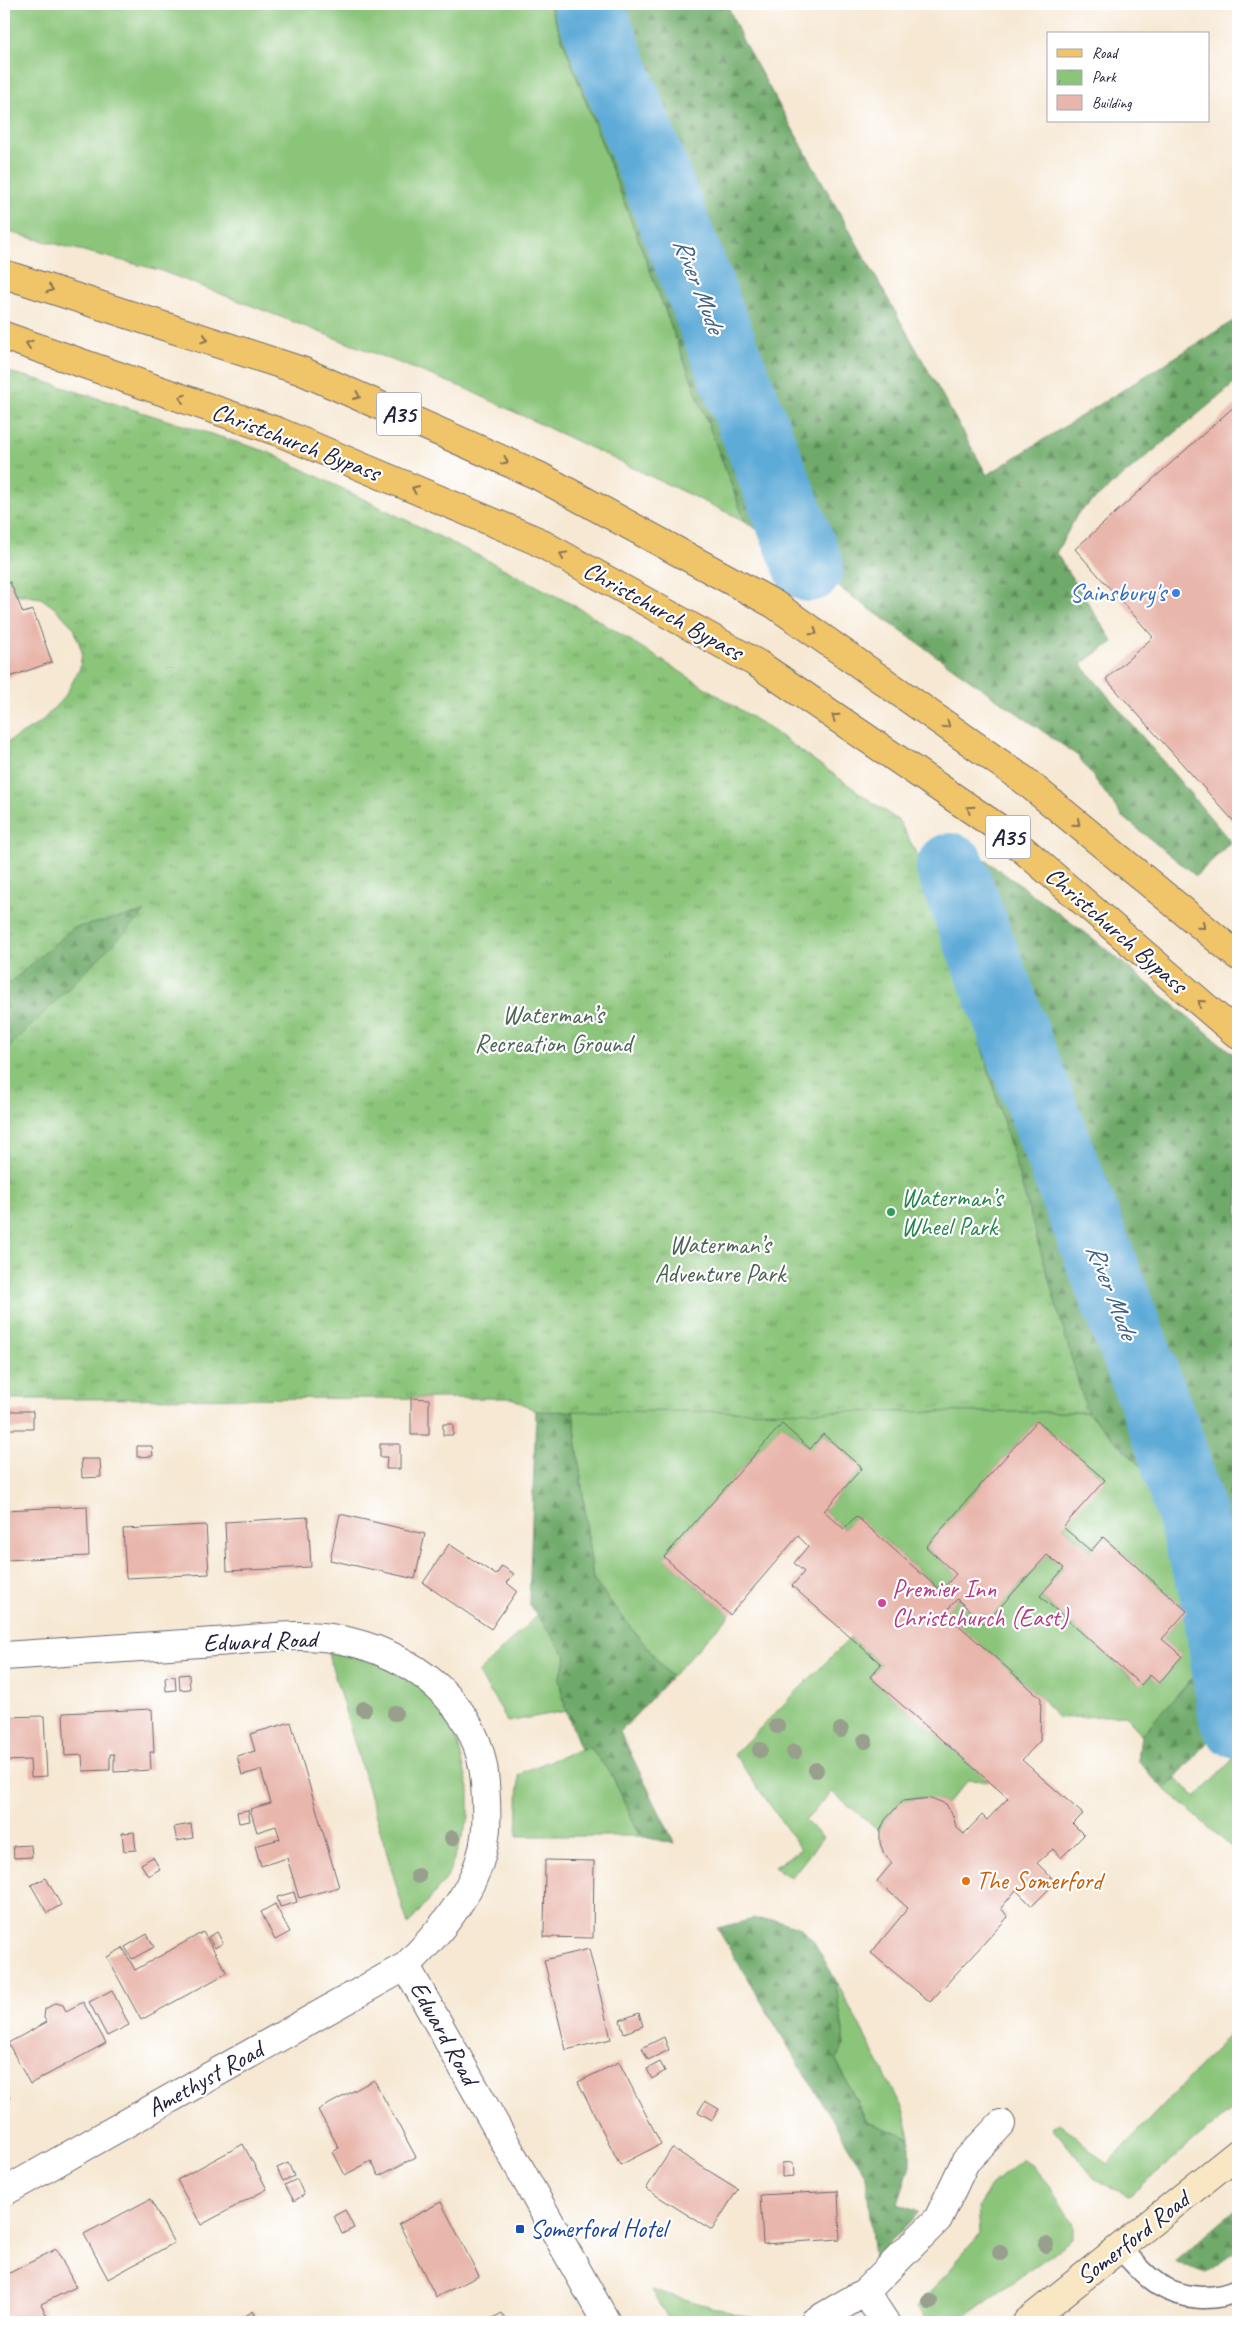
<svg xmlns="http://www.w3.org/2000/svg" width="1242" height="2326" font-family="Caveat,sans-serif">
  <style>
    .green { fill: #8bc57a; stroke: #56745a }
    .forest { fill: url(#forest-firs); stroke: #496652 }
    .park { fill: url(#park-tufts); stroke: #56745a }
    .lines { fill: none; stroke-linecap: round; stroke-linejoin: round }
    .river { stroke: #5fabd8; stroke-width: 70 }
    .building { fill: #e8b6ab }
    .lane-casing { stroke: #6c6770; stroke-width: 24 }
    .street-casing { stroke: #6c6770; stroke-width: 30 }
    .secondary-casing { stroke: #6c6770; stroke-width: 30 }
    .primary-casing { stroke: #6c6770; stroke-width: 30 }
    .lane { stroke: #fff; stroke-width: 21 }
    .street { stroke: #fff; stroke-width: 28 }
    .secondary { stroke: #f9e7c3; stroke-width: 28 }
    .primary { stroke: #f0c469; stroke-width: 28 }
    .tree { fill: #989f8d }
    .oneway { stroke: #897352 }
    .shop-dot { fill: #3f7fe0; stroke: #fff; stroke-width: 2 }
    .leisure-dot { fill: #2e9e5b; stroke: #fff; stroke-width: 2 }
    .hotel-dot { fill: #d1479c; stroke: #fff; stroke-width: 2 }
    .food-dot { fill: #e8710a; stroke: #fff; stroke-width: 2 }
    .transit-dot { fill: #1a4fb4; stroke: #fff; stroke-width: 2 }
    .labels { text-anchor: middle; dominant-baseline: central; stroke-width: 4.5; stroke-linejoin: round; paint-order: stroke }
    .shield { fill: #fff; stroke: #646476; stroke-width: 1 }
    .shield-label { font-size: 24px; font-weight: bold; fill: #22223b }
    .street-label { font-size: 25px; fill: #22223b; stroke: #fff }
    .shop-label { font-size: 25px; fill: #366cbe; stroke: #fff; text-anchor: end }
    .park-label { font-size: 25px; fill: #4c6354; stroke: #fff }
    .leisure-label { font-size: 25px; fill: #27864d; stroke: #fff; text-anchor: start }
    .hotel-label { font-size: 25px; fill: #b23c85; stroke: #fff; text-anchor: start }
    .food-label { font-size: 25px; fill: #c56008; stroke: #fff; text-anchor: start }
    .transit-label { font-size: 25px; fill: #164399; stroke: #fff; text-anchor: start }
    .water-label { font-size: 26px; font-style: italic; fill: #3d6082; stroke: #fff }
  </style>
  <defs>
    <pattern id="forest-firs" width="22" height="20" patternUnits="userSpaceOnUse" patternTransform="scale(1.25)"><rect width="22" height="20" fill="#70aa6a"/><path d="M5 1l3.5 6h-7zM16 11l3.5 6h-7z" fill="#5c8a58"/></pattern>
    <pattern id="park-tufts" width="24" height="20" patternUnits="userSpaceOnUse" patternTransform="scale(1.25)"><rect width="24" height="20" fill="#8bc57a"/><path d="M3 7l-1-3M5 7V3M7 7l1-3M15 17l-1-3M17 17v-4M19 17l1-3" fill="none" stroke="#71a065"/></pattern>
  </defs>
  <rect width="100%" height="100%" fill="#fff"/>
  <filter id="ink" filterUnits="userSpaceOnUse"><feTurbulence type="fractalNoise" baseFrequency=".02" numOctaves="2"/><feDisplacementMap in="SourceGraphic" scale="10" xChannelSelector="R" yChannelSelector="G"/><feConvolveMatrix kernelMatrix="1 2 1 2 8 2 1 2 1" color-interpolation-filters="sRGB"/></filter>
  <filter id="wash" filterUnits="userSpaceOnUse"><feTurbulence type="fractalNoise" baseFrequency=".0096" numOctaves="4" result="noise"/><feDisplacementMap in="SourceGraphic" scale="20" xChannelSelector="R" yChannelSelector="G"/><feGaussianBlur stdDeviation="1.12" result="paint"/><feColorMatrix in="noise" values="0 0 0 0 0 0 0 0 0 0 0 0 0 0 0 0 0 1.4 0 .05"/><feComposite in="paint" operator="in"/></filter>
  <g filter="url(#wash)">
    <rect width="100%" height="100%" fill="#f6e8d3"/>
    <!-- green -->
    <path class="green" d="M 4,4 L 549,4 L 745,521 L 464,388 L 159,270 L 4,231 Z
      M 573,1411 L 1087,1412 L 1193,1519 L 1223,1645 L 1141,1735 L 1126,1715 L 1058,1718 L 1041,1698 L 945,1613 L 957,1599 L 985,1624 L 1047,1555 L 1064,1568 L 1040,1596 L 1140,1685 L 1150,1675 L 1159,1682 L 1182,1656 L 1162,1639 L 1187,1611 L 1104,1537 L 1091,1551 L 1063,1527 L 1104,1479 L 1037,1421 L 926,1547 L 956,1574 L 941,1591 L 856,1516 L 844,1529 L 824,1511 L 862,1468 L 824,1434 L 810,1449 L 782,1424 L 664,1557 L 730,1615 L 671,1677 L 593,1580 Z
      M 537,1615 L 567,1657 L 559,1679 L 566,1711 L 507,1722 L 501,1709 L 478,1673 Z
      M 850,1638 L 881,1664 L 870,1677 L 989,1781 L 969,1780 L 946,1804 C 914,1791 894,1800 880,1831 L 832,1792 L 805,1821 L 823,1837 L 791,1878 L 774,1867 L 801,1849 L 734,1754 Z
      M 328,1653 L 351,1654 L 373,1660 L 428,1692 L 451,1723 L 458,1743 L 469,1789 L 469,1818 L 447,1878 L 408,1925 Z
      M 590,1748 L 612,1775 L 640,1836 L 517,1836 L 519,1776 L 524,1771 L 581,1749 Z
      M 1238,1754 L 1238,1853 L 1165,1789 L 1176,1778 L 1196,1797 Z
      M 835,1979 L 903,2109 L 910,2138 L 867,2122 L 836,2060 L 845,2045 Z
      M 1238,2026 L 1238,2104 L 1129,2196 L 1095,2179 L 1052,2127 L 1059,2122 L 1107,2164 Z
      M 1022,2159 L 1033,2165 L 1050,2187 L 1073,2225 L 1073,2239 L 957,2322 L 928,2322 L 917,2307 L 980,2234 L 978,2206 L 991,2186 Z
      M 652,2290 L 762,2321 L 759,2322 L 670,2322 Z"/>
    <!-- forest -->
    <path class="forest" d="M 549,4 L 727,4 L 742,39 L 987,475 L 1238,318 L 1238,381 L 1078,513 L 1056,553 L 1113,642 L 1081,664 L 1231,842 L 1196,876 L 1122,816 L 1078,756 L 745,521 Z
      M 965,845 L 1095,940 L 1238,1058 L 1238,1724 L 1233,1714 L 1165,1789 L 1153,1778 L 1138,1760 L 1141,1735 L 1223,1645 L 1193,1519 L 1087,1412 L 936,889 L 929,876 L 936,855 Z
      M 146,911 L 4,1053 L 4,988 L 73,928 Z
      M 536,1411 L 573,1411 L 593,1580 L 671,1677 L 620,1732 L 675,1844 L 640,1836 L 612,1775 L 590,1748 L 581,1749 L 566,1711 L 559,1679 L 567,1657 L 529,1604 Z
      M 754,1919 L 777,1920 L 801,1928 L 813,1940 L 835,1979 L 845,2045 L 836,2060 L 866,2122 L 910,2138 L 910,2166 L 898,2204 L 919,2212 L 874,2259 L 866,2176 L 717,1928 Z
      M 1238,2207 L 1238,2250 L 1204,2274 L 1174,2261 Z"/>
    <!-- park -->
    <path class="park" d="M 4,371 L 40,380 L 268,452 L 495,564 L 579,608 L 766,726 L 899,821 L 936,889 L 1087,1412 L 536,1411 L 512,1398 L 4,1399 L 4,1053 L 145,912 L 73,928 L 4,988 L 4,744 L 40,723 L 65,696 L 80,668 L 82,652 L 74,628 L 56,609 L 41,598 L 15,594 L 4,572 Z"/>
    <g class="lines">
      <!-- river -->
      <path class="river" d="M 588,4 L 809,567
        M 951,868 L 1168,1437 L 1216,1597 L 1233,1713 L 1238,1724"/>
    </g>
    <g id="blocks">
      <!-- building -->
      <path class="building" d="M 1238,403 L 1238,826 L 1106,679 L 1153,637 L 1075,549 Z
        M 10,582 L 23,613 L 33,610 L 52,662 L 4,679 L 4,584 Z
        M 411,1398 L 429,1399 L 429,1435 L 411,1435 Z
        M 4,1411 L 33,1411 L 33,1429 L 4,1429 Z
        M 1037,1421 L 1105,1480 L 1063,1527 L 1091,1551 L 1103,1537 L 1187,1611 L 1162,1639 L 1182,1656 L 1159,1683 L 1150,1675 L 1141,1685 L 1040,1596 L 1064,1568 L 1047,1555 L 985,1624 L 957,1599 L 945,1613 L 1041,1698 L 1040,1741 L 1022,1760 L 1083,1814 L 1073,1824 L 1084,1835 L 1061,1858 L 1053,1849 L 1037,1863 L 1056,1882 L 1032,1906 L 1016,1890 L 1001,1908 L 1008,1917 L 930,2002 L 871,1953 L 908,1908 L 877,1881 L 892,1863 L 884,1854 L 880,1843 L 880,1831 L 885,1820 L 902,1801 L 931,1798 L 946,1804 L 953,1816 L 956,1827 L 964,1834 L 982,1815 L 987,1820 L 1008,1798 L 870,1677 L 881,1664 L 792,1586 L 804,1572 L 794,1563 L 808,1546 L 798,1536 L 730,1615 L 664,1557 L 782,1424 L 810,1449 L 823,1434 L 862,1468 L 824,1511 L 844,1529 L 856,1516 L 941,1591 L 956,1574 L 926,1547 Z
        M 443,1424 L 453,1424 L 453,1435 L 443,1435 Z
        M 380,1444 L 400,1444 L 400,1469 L 386,1469 L 387,1457 L 380,1457 Z
        M 137,1446 L 152,1446 L 153,1456 L 137,1457 Z
        M 81,1459 L 100,1459 L 101,1477 L 82,1478 Z
        M 87,1506 L 89,1556 L 6,1560 L 4,1510 Z
        M 340,1514 L 425,1534 L 415,1579 L 330,1560 Z
        M 308,1517 L 311,1567 L 227,1571 L 225,1522 Z
        M 206,1525 L 209,1574 L 126,1578 L 123,1529 Z
        M 449,1544 L 496,1575 L 502,1566 L 514,1574 L 507,1583 L 517,1591 L 491,1629 L 423,1583 Z
        M 189,1674 L 190,1689 L 180,1690 L 179,1675 Z
        M 175,1676 L 176,1690 L 166,1691 L 165,1677 Z
        M 152,1709 L 154,1752 L 150,1752 L 151,1770 L 114,1772 L 114,1754 L 110,1754 L 110,1770 L 83,1771 L 82,1755 L 65,1756 L 63,1713 Z
        M 44,1716 L 47,1776 L 31,1777 L 30,1760 L 4,1761 L 4,1717 Z
        M 291,1722 L 339,1887 L 299,1898 L 287,1858 L 261,1866 L 255,1846 L 280,1839 L 276,1826 L 257,1832 L 250,1809 L 271,1803 L 261,1770 L 242,1775 L 237,1756 L 255,1751 L 250,1734 Z
        M 248,1810 L 250,1821 L 239,1823 L 237,1812 Z
        M 191,1824 L 193,1838 L 177,1841 L 174,1827 Z
        M 134,1832 L 136,1850 L 124,1851 L 122,1833 Z
        M 31,1845 L 32,1857 L 14,1858 L 13,1846 Z
        M 153,1857 L 160,1869 L 148,1876 L 141,1864 Z
        M 545,1860 L 594,1861 L 593,1938 L 544,1937 Z
        M 46,1878 L 61,1905 L 47,1913 L 31,1885 Z
        M 294,1892 L 297,1902 L 280,1907 L 277,1897 Z
        M 275,1904 L 290,1932 L 275,1940 L 261,1912 Z
        M 203,1932 L 227,1973 L 141,2020 L 107,1957 L 123,1948 L 135,1970 Z
        M 217,1932 L 223,1943 L 215,1948 L 208,1937 Z
        M 147,1934 L 154,1947 L 132,1959 L 125,1947 Z
        M 589,1949 L 611,2039 L 566,2050 L 544,1960 Z
        M 112,1990 L 129,2025 L 107,2036 L 89,2002 Z
        M 83,2002 L 106,2043 L 30,2084 L 8,2043 L 47,2022 L 44,2018 L 45,2009 L 56,2003 L 63,2005 L 66,2011 Z
        M 639,2013 L 643,2026 L 624,2033 L 620,2020 Z
        M 664,2037 L 669,2050 L 648,2060 L 642,2048 Z
        M 619,2062 L 661,2144 L 620,2165 L 578,2082 Z
        M 660,2062 L 665,2071 L 652,2079 L 647,2069 Z
        M 374,2080 L 416,2157 L 379,2176 L 371,2161 L 345,2175 L 333,2152 L 339,2148 L 318,2110 Z
        M 4,2086 L 10,2098 L 4,2102 Z
        M 705,2101 L 719,2109 L 712,2120 L 698,2112 Z
        M 243,2144 L 267,2189 L 201,2225 L 177,2180 Z
        M 672,2148 L 738,2189 L 712,2230 L 646,2189 Z
        M 793,2162 L 794,2176 L 782,2177 L 782,2163 Z
        M 288,2163 L 294,2176 L 283,2181 L 277,2168 Z
        M 297,2179 L 304,2195 L 294,2201 L 285,2185 Z
        M 838,2191 L 840,2239 L 763,2244 L 760,2195 Z
        M 150,2199 L 174,2243 L 108,2279 L 84,2234 Z
        M 441,2202 L 479,2276 L 436,2297 L 399,2224 Z
        M 345,2210 L 354,2228 L 342,2234 L 334,2216 Z
        M 56,2249 L 76,2287 L 41,2304 L 49,2321 L 24,2322 L 21,2317 L 11,2322 L 4,2322 L 4,2276 Z
        M 253,2311 L 259,2322 L 240,2322 L 239,2320 Z
        M 502,2313 L 507,2322 L 485,2322 Z"/>
    </g>
  </g>
  <g filter="url(#ink)">
    <use href="#blocks" fill-opacity="0" stroke="#6c6770" stroke-width="1"/>
    <g class="lines">
      <!-- lane casing -->
      <g class="lane-casing">
        <path id="lane" d="M 1119,2247 C 1131,2259 1144,2276 1159,2285 C 1182,2299 1214,2302 1238,2290"/>
      </g>
      <!-- street casing -->
      <g class="street-casing">
        <path id="street" d="M 4,1656 C 74,1652 144,1647 215,1642 C 255,1639 298,1632 337,1639 C 411,1652 480,1704 485,1783 C 486,1801 488,1819 485,1837 C 479,1887 441,1931 406,1966 L 606,2322
          M 4,2192 L 406,1966
          M 865,2292 L 885,2322
          M 814,2322 L 865,2292 L 938,2219 L 965,2162 L 1001,2124"/>
      </g>
      <!-- secondary casing -->
      <g class="secondary-casing">
        <path id="secondary" d="M 1027,2322 L 1238,2153"/>
      </g>
      <!-- primary casing -->
      <g class="primary-casing">
        <path id="primary" d="M 4,274 L 302,371 L 539,476 L 774,604 L 1024,780 L 1238,956
          M 4,336 L 279,432 L 535,540 L 758,664 L 997,827 L 1238,1035"/>
      </g>
      <!-- lane -->
      <use href="#lane" class="lane"/>
      <!-- street -->
      <use href="#street" class="street"/>
      <!-- secondary -->
      <use href="#secondary" class="secondary"/>
      <!-- primary -->
      <use href="#primary" class="primary"/>
    </g>
    <!-- trees -->
    <g class="tree">
      <circle cx="364" cy="1709" r="8"/>
      <circle cx="395" cy="1713" r="8"/>
      <circle cx="777" cy="1726" r="8"/>
      <circle cx="841" cy="1730" r="8"/>
      <circle cx="865" cy="1741" r="8"/>
      <circle cx="760" cy="1750" r="8"/>
      <circle cx="794" cy="1752" r="8"/>
      <circle cx="816" cy="1770" r="8"/>
      <circle cx="452" cy="1838" r="8"/>
      <circle cx="418" cy="1876" r="8"/>
      <circle cx="1046" cy="2245" r="8"/>
      <circle cx="1000" cy="2253" r="8"/>
      <circle cx="930" cy="2302" r="8"/>
    </g>
    <!-- one-way arrows -->
    <defs><path id="oneway-chevron" d="M-2-3.5L2.5 0L-2 3.5" fill="none" stroke-width="1.6" stroke-linecap="round" stroke-linejoin="round" transform="scale(1.25)"/></defs>
    <g class="oneway">
      <use href="#oneway-chevron" transform="translate(50 289) rotate(18)"/>
      <use href="#oneway-chevron" transform="translate(205 339) rotate(18)"/>
      <use href="#oneway-chevron" transform="translate(29 344) rotate(-161)"/>
      <use href="#oneway-chevron" transform="translate(357 396) rotate(24)"/>
      <use href="#oneway-chevron" transform="translate(182 398) rotate(-161)"/>
      <use href="#oneway-chevron" transform="translate(505 461) rotate(24)"/>
      <use href="#oneway-chevron" transform="translate(415 489) rotate(-157)"/>
      <use href="#oneway-chevron" transform="translate(563 555) rotate(-151)"/>
      <use href="#oneway-chevron" transform="translate(814 632) rotate(35)"/>
      <use href="#oneway-chevron" transform="translate(835 717) rotate(-146)"/>
      <use href="#oneway-chevron" transform="translate(947 725) rotate(35)"/>
      <use href="#oneway-chevron" transform="translate(970 809) rotate(-146)"/>
      <use href="#oneway-chevron" transform="translate(1077 823) rotate(40)"/>
      <use href="#oneway-chevron" transform="translate(1202 926) rotate(40)"/>
      <use href="#oneway-chevron" transform="translate(1201 1003) rotate(-139)"/>
    </g>
  </g>
  <!-- markers -->
  <circle class="shop-dot" cx="1176" cy="593" r="5"/>
  <circle class="leisure-dot" cx="891" cy="1212" r="5"/>
  <circle class="hotel-dot" cx="882" cy="1603" r="5"/>
  <circle class="food-dot" cx="966" cy="1881" r="5"/>
  <rect class="transit-dot" x="515" y="2224" width="10" height="10" rx="2.5"/>
  <g class="labels">
    <!-- shield labels -->
    <g class="shield">
      <rect x="376.5" y="392.5" width="45" height="43" rx="4"/>
      <rect x="985.5" y="815.5" width="45" height="43" rx="4"/>
    </g>
    <g class="shield-label">
      <text x="399" y="414">A35</text>
      <text x="1008" y="837">A35</text>
    </g>
    <!-- street labels -->
    <g class="street-label">
      <text transform="translate(296 442) rotate(21)">Christchurch Bypass</text>
      <text transform="translate(663 611) rotate(29)">Christchurch Bypass</text>
      <text transform="translate(1116 930) rotate(41)">Christchurch Bypass</text>
      <text transform="translate(260 1641) rotate(-2)">Edward Road</text>
      <text transform="translate(444 2033) rotate(61)">Edward Road</text>
      <text transform="translate(205 2079) rotate(-29)">Amethyst Road</text>
      <text transform="translate(1133 2238) rotate(-38)">Somerford Road</text>
    </g>
    <!-- shop labels -->
    <g class="shop-label">
      <text x="1166" y="593">Sainsbury's</text>
    </g>
    <!-- park labels -->
    <g class="park-label">
      <text x="553" y="1015">Waterman’s<tspan x="553" dy="29">Recreation Ground</tspan></text>
      <text x="720" y="1245">Waterman’s<tspan x="720" dy="29">Adventure Park</tspan></text>
    </g>
    <!-- leisure labels -->
    <g class="leisure-label">
      <text x="901" y="1198">Waterman’s<tspan x="901" dy="29">Wheel Park</tspan></text>
    </g>
    <!-- hotel labels -->
    <g class="hotel-label">
      <text x="892" y="1589">Premier Inn<tspan x="892" dy="29">Christchurch (East)</tspan></text>
    </g>
    <!-- food labels -->
    <g class="food-label">
      <text x="976" y="1881">The Somerford</text>
    </g>
    <!-- transit labels -->
    <g class="transit-label">
      <text x="530" y="2229">Somerford Hotel</text>
    </g>
    <!-- water labels -->
    <g class="water-label">
      <text transform="translate(699 285) rotate(69)">River Mude</text>
      <text transform="translate(1112 1291) rotate(69)">River Mude</text>
    </g>
  </g>
  <!-- margin -->
  <rect width="1242" height="2326" fill="none" stroke="#fff" stroke-width="20"/>
  <!-- legend -->
  <rect x="1047" y="32" width="162" height="90" fill="#ffffff" stroke="#a7a7b1"/>
  <rect x="1057" y="49" width="25" height="8" fill="#f0c469" stroke="#a7a7b1"/>
  <text x="1092" y="58" font-size="15" fill="#22223b">Road</text>
  <rect x="1057" y="70" width="25" height="15" fill="url(#park-tufts)" stroke="#a7a7b1"/>
  <text x="1092" y="82" font-size="15" fill="#22223b">Park</text>
  <rect x="1057" y="95" width="25" height="15" fill="#e8b6ab" stroke="#a7a7b1"/>
  <text x="1092" y="108" font-size="15" fill="#22223b">Building</text>
</svg>
